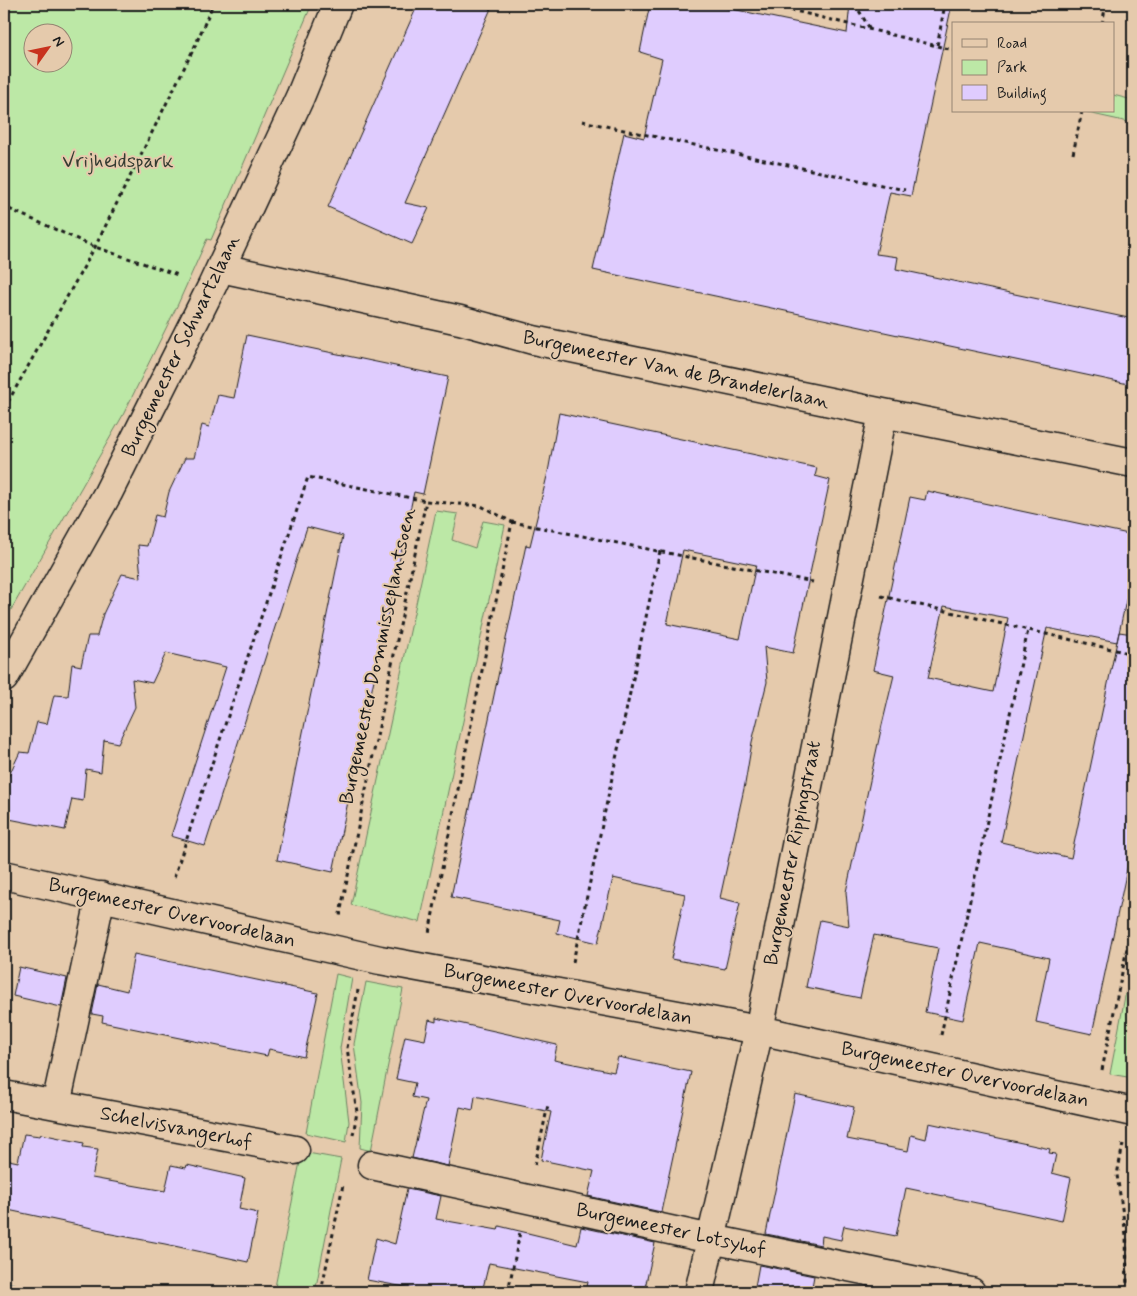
<svg xmlns="http://www.w3.org/2000/svg" width="1137" height="1296" font-family="Mynerve,sans-serif">
  <style>
    .green { fill: #bce8a6; stroke: #6c8261; fill-rule: evenodd }
    .water { fill: #7acbd0; stroke: #548588 }
    .building { fill: #dfccfe; stroke: #1c1c1c; fill-rule: evenodd }
    .lines { fill: none; stroke-linecap: round; stroke-linejoin: round }
    .minor-casing { stroke: #1c1c1c; stroke-width: 31 }
    .path { stroke: #1c1c1c; stroke-width: 3; stroke-dasharray: 4 4; stroke-linecap: butt }
    .minor { stroke: #e5caac; stroke-width: 28 }
    .labels { text-anchor: middle; dominant-baseline: central; stroke-width: 4; stroke-linejoin: round; paint-order: stroke }
    .park-label { font-size: 20px; fill: #343b31; stroke: #e5caac }
    .street-label { font-size: 20px; fill: #1c1c1c; stroke: #e5caac }
  </style>
  <rect width="100%" height="100%" fill="#e5caac"/>
  <filter id="ink" filterUnits="userSpaceOnUse"><feTurbulence type="fractalNoise" baseFrequency=".02" numOctaves="2"/><feDisplacementMap in="SourceGraphic" scale="10" xChannelSelector="R" yChannelSelector="G"/><feConvolveMatrix kernelMatrix="1 2 1 2 8 2 1 2 1" color-interpolation-filters="sRGB"/></filter>
  <g filter="url(#ink)">
    <!-- green -->
    <path class="green" d="M 4,4 L 312,4 L 211,240 L 207,239 L 178,304 L 123,415 L 4,622 ZM 32,32 L 62,32 L 62,62 L 32,62 Z
      M 1113,95 L 1133,100 L 1133,123 L 1088,113 L 1088,111 L 1113,111 Z
      M 436,511 L 458,514 L 452,540 L 475,548 L 483,521 L 505,525 L 420,922 L 351,905 Z
      M 1133,955 L 1133,1078 L 1110,1074 Z
      M 336,974 L 352,978 L 340,1048 L 349,1122 L 346,1142 L 306,1133 Z
      M 366,982 L 403,989 L 371,1151 L 360,1148 L 362,1103 L 354,1044 Z
      M 302,1152 L 341,1159 L 315,1292 L 274,1292 Z"/>
    <!-- water -->
    <path class="water" d="M 4,1282 L 54,1292 L 4,1292 Z"/>
    <!-- building -->
    <path class="building" d="M 418,4 L 493,4 L 405,203 L 429,208 L 412,244 L 328,207 Z
      M 650,4 L 708,4 L 847,33 L 850,4 L 952,4 L 911,196 L 890,192 L 876,254 L 898,257 L 896,269 L 1133,319 L 1133,385 L 593,270 L 624,133 L 644,138 L 662,59 L 640,52 Z
      M 247,335 L 448,377 L 423,494 L 414,492 L 333,872 L 277,860 L 343,536 L 307,527 L 205,846 L 171,836 L 226,667 L 166,653 L 152,683 L 132,679 L 135,707 L 118,743 L 104,740 L 101,772 L 86,769 L 83,801 L 72,799 L 65,830 L 4,818 L 4,786 L 20,752 L 29,753 L 37,722 L 47,724 L 54,695 L 68,696 L 72,664 L 81,666 L 88,636 L 97,636 L 103,614 L 122,574 L 141,578 L 138,545 L 147,546 L 155,515 L 163,517 L 169,492 L 185,458 L 194,458 L 202,425 L 209,427 L 218,395 L 234,398 Z
      M 559,413 L 817,468 L 815,476 L 830,480 L 793,653 L 764,647 L 767,682 L 752,742 L 745,784 L 720,898 L 740,903 L 725,969 L 671,959 L 685,894 L 613,878 L 598,943 L 557,933 L 560,920 L 451,897 L 526,545 L 530,546 L 548,472 ZM 683,550 L 756,565 L 740,639 L 667,624 Z
      M 927,491 L 1133,535 L 1133,597 L 1127,596 L 1117,642 L 1047,628 L 1001,842 L 1071,858 L 1119,632 L 1133,634 L 1133,841 L 1092,1034 L 1036,1022 L 1049,958 L 980,943 L 963,1020 L 925,1012 L 938,948 L 874,935 L 860,998 L 806,987 L 820,920 L 849,926 L 846,892 L 882,725 L 894,675 L 873,670 L 910,497 L 925,500 ZM 944,606 L 1008,618 L 993,692 L 928,678 Z
      M 134,954 L 318,993 L 304,1057 L 269,1049 L 267,1056 L 102,1022 L 103,1016 L 92,1014 L 98,984 L 127,991 Z
      M 19,967 L 67,978 L 61,1007 L 13,996 Z
      M 436,1018 L 557,1045 L 554,1060 L 614,1072 L 618,1057 L 691,1072 L 661,1212 L 588,1196 L 594,1171 L 541,1160 L 551,1112 L 475,1096 L 473,1110 L 460,1107 L 448,1166 L 412,1158 L 426,1100 L 412,1097 L 415,1083 L 396,1079 L 405,1036 L 425,1040 L 429,1020 L 436,1022 Z
      M 795,1094 L 854,1107 L 847,1139 L 908,1151 L 911,1135 L 926,1139 L 929,1123 L 1050,1149 L 1049,1153 L 1056,1154 L 1052,1173 L 1071,1178 L 1062,1221 L 906,1188 L 896,1236 L 844,1226 L 841,1240 L 822,1236 L 821,1245 L 766,1234 Z
      M 24,1134 L 40,1136 L 41,1134 L 84,1143 L 83,1147 L 98,1149 L 92,1178 L 165,1191 L 171,1165 L 186,1168 L 187,1165 L 245,1178 L 239,1209 L 258,1213 L 248,1262 L 165,1244 L 106,1233 L 106,1231 L 8,1210 L 10,1203 L 4,1202 L 4,1159 L 18,1162 Z
      M 407,1189 L 441,1196 L 436,1219 L 498,1230 L 499,1226 L 577,1245 L 581,1227 L 655,1243 L 644,1292 L 586,1292 L 588,1282 L 489,1263 L 482,1292 L 432,1292 L 367,1280 L 376,1238 L 395,1244 Z
      M 759,1265 L 814,1276 L 811,1292 L 754,1292 Z"/>
    <g class="lines">
      <!-- minor casing -->
      <g class="minor-casing">
        <path id="minor" d="M 221,268 L 460,320 L 533,340 L 883,413 L 1133,463
          M 4,678 L 108,493 L 212,286 L 300,97 L 338,4
          M 4,875 L 380,960 L 759,1030 L 1133,1112
          M 101,896 L 56,1105 L 295,1150
          M 4,1095 L 56,1105
          M 372,1165 L 711,1239 L 971,1292
          M 699,1292 L 759,1030 L 883,413"/>
      </g>
      <!-- path -->
      <path class="path" d="M 767,4 L 937,46 L 945,4
        M 855,4 L 870,29
        M 1102,24 L 1106,4
        M 937,46 L 953,50
        M 582,121 L 905,190
        M 1073,154 L 1082,111
        M 4,203 L 9,209 L 95,247 L 178,275
        M 4,409 L 95,247 L 195,46 L 213,4
        M 512,522 L 813,582
        M 881,596 L 1133,654
        M 174,877 L 308,477 L 426,501
        M 342,914 L 340,914 L 426,501 L 481,506 L 512,522 L 429,933
        M 573,962 L 660,551
        M 941,1035 L 1028,630
        M 1102,1070 L 1133,919
        M 353,1135 L 357,1112 L 347,1048 L 358,990
        M 1123,1144 L 1117,1175 L 1126,1235 L 1127,1292
        M 535,1165 L 548,1105
        M 321,1292 L 343,1185
        M 508,1292 L 520,1232"/>
      <!-- minor -->
      <use href="#minor" class="minor"/>
    </g>
  </g>
  <g class="labels">
    <!-- park labels -->
    <g class="park-label">
      <text x="118" y="161">Vrijheidspark</text>
    </g>
    <!-- street labels -->
    <g class="street-label">
      <text transform="translate(181 346) rotate(-64)">Burgemeester Schwartzlaan</text>
      <text transform="translate(676 370) rotate(12)">Burgemeester Van de Brandelerlaan</text>
      <text transform="translate(378 656) rotate(-78)">Burgemeester Dommisseplantsoen</text>
      <text transform="translate(793 853) rotate(-79)">Burgemeester Rippingstraat</text>
      <text transform="translate(172 913) rotate(13)">Burgemeester Overvoordelaan</text>
      <text transform="translate(568 995) rotate(11)">Burgemeester Overvoordelaan</text>
      <text transform="translate(965 1075) rotate(12)">Burgemeester Overvoordelaan</text>
      <text transform="translate(176 1128) rotate(11)">Schelvisvangerhof</text>
      <text transform="translate(671 1230) rotate(12)">Burgemeester Lotsyhof</text>
    </g>
  </g>
  <!-- margin -->
  <rect width="1137" height="1296" fill="none" stroke="#e5caac" stroke-width="20"/>
  <rect x="10" y="10" width="1117" height="1276" fill="none" stroke="#1c1c1c" stroke-width="2" filter="url(#ink)"/>
  <!-- legend -->
  <rect x="952" y="22" width="162" height="90" fill="#e5caac" stroke="#958472"/>
  <rect x="962" y="39" width="25" height="8" fill="#e5caac" stroke="#958472"/>
  <text x="997" y="48" font-size="15" fill="#1c1c1c">Road</text>
  <rect x="962" y="60" width="25" height="15" fill="#bce8a6" stroke="#958472"/>
  <text x="997" y="72" font-size="15" fill="#1c1c1c">Park</text>
  <rect x="962" y="85" width="25" height="15" fill="#dfccfe" stroke="#958472"/>
  <text x="997" y="98" font-size="15" fill="#1c1c1c">Building</text>
  <!-- north arrow -->
  <g transform="translate(48 48) rotate(57)"><circle r="24" fill="#e5caac" stroke="#958472"/>
  <path d="M0-4L9 19L0 12L-9 19Z" fill="#c8321e"/>
  <text y="-8" font-size="14" font-weight="bold" text-anchor="middle" fill="#1c1c1c">N</text>
  </g>
</svg>
